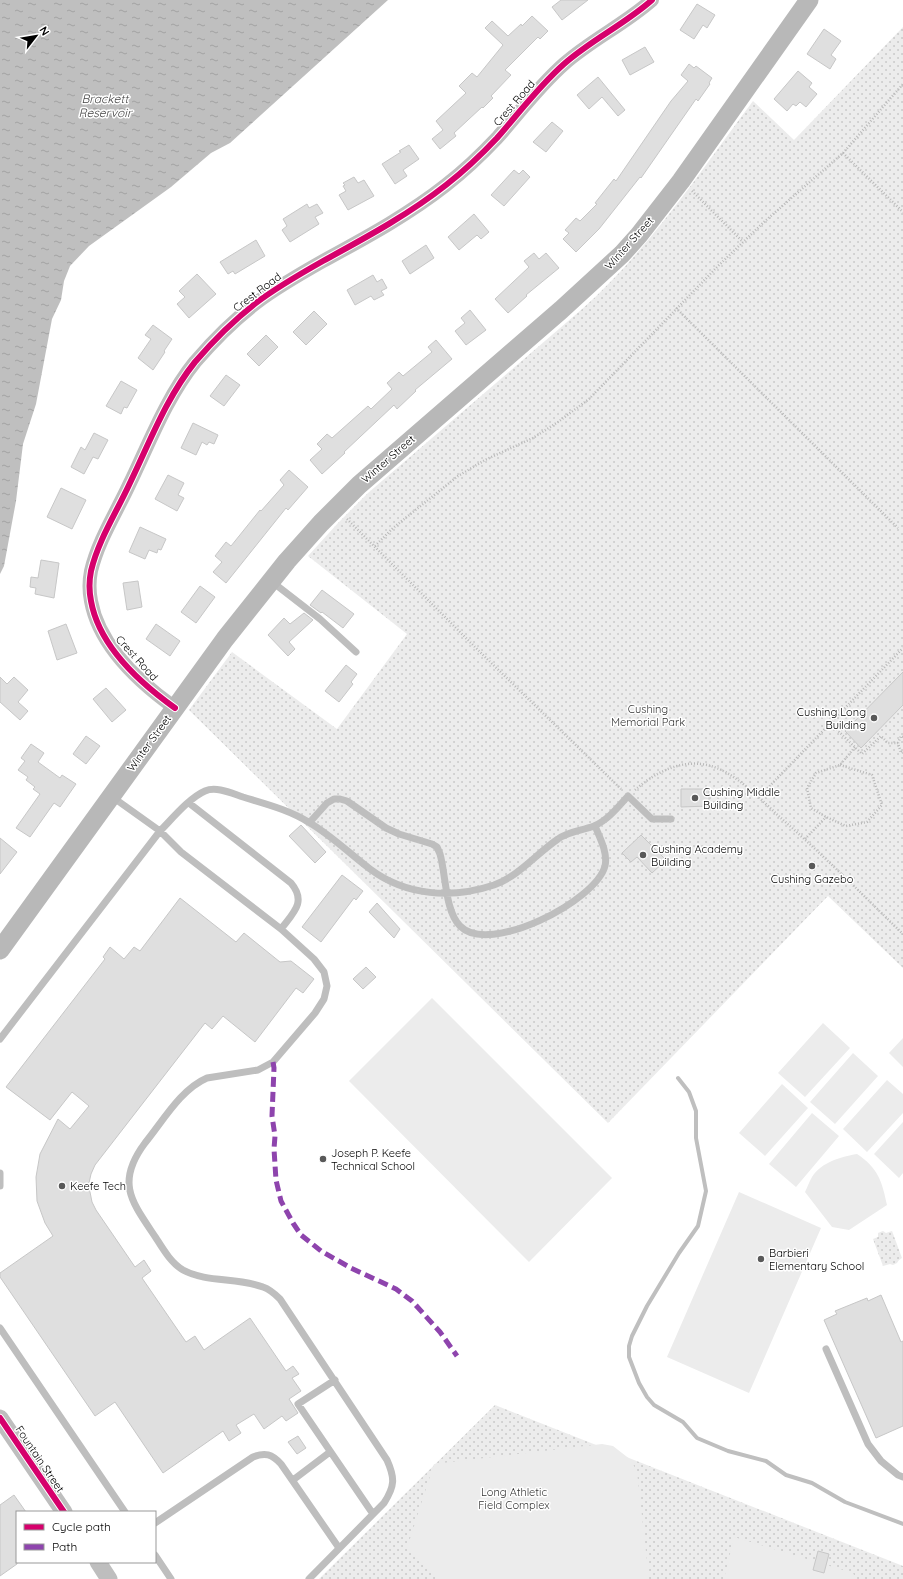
<svg xmlns="http://www.w3.org/2000/svg" width="903" height="1579" font-family="Quicksand,sans-serif">
  <style>
    .grass { fill: url(#grass-dots) }
    .garden { fill: #ececec }
    .water { fill: url(#water-ripples) }
    .lines { fill: none; stroke-linecap: round; stroke-linejoin: round }
    .stream { stroke: #bfbfbf; stroke-width: 4 }
    .building { fill: #dfdfdf; stroke: #c7c7c7 }
    .path { stroke: #b9b9b9; stroke-width: 2.5; stroke-dasharray: 1 2; stroke-linecap: butt }
    .service { stroke: #bebebe; stroke-width: 7 }
    .minor { stroke: #bebebe; stroke-width: 14 }
    .tertiary { stroke: #bebebe; stroke-width: 17 }
    .secondary { stroke: #b8b8b8; stroke-width: 19 }
    .quiet { stroke: #8e44ad; stroke-width: 5; stroke-dasharray: 10 5; stroke-linecap: butt }
    .cycleway-casing { stroke: #fff; stroke-width: 8 }
    .cycleway { stroke: #d6006c; stroke-width: 6 }
    .poi-dot { fill: #595959; stroke: #fff; stroke-width: 1.5 }
    .labels { text-anchor: middle; dominant-baseline: central; stroke-width: 3; stroke-linejoin: round; paint-order: stroke }
    .street-label { font-size: 11px; fill: #000; stroke: #fff }
    .park-label { font-size: 11px; fill: #333; stroke: #fff }
    .poi-label { font-size: 11px; fill: #000; stroke: #fff; text-anchor: start }
    .water-label { font-size: 12px; font-style: italic; fill: #444; stroke: #fff }
  </style>
  <defs>
    <pattern id="grass-dots" width="8" height="8" patternUnits="userSpaceOnUse"><rect width="8" height="8" fill="#ececec"/><path d="M2 2h.1M6 6h.1" fill="none" stroke="#c9c9c9" stroke-width="1.8" stroke-linecap="round"/></pattern>
    <pattern id="water-ripples" width="26" height="14" patternUnits="userSpaceOnUse"><rect width="26" height="14" fill="#bfbfbf"/><path d="M2 4q2-2 4 0t4 0M15 11q2-2 4 0t4 0" fill="none" stroke="#a2a2a2"/></pattern>
  </defs>
  <rect width="100%" height="100%" fill="#fff"/>
  <!-- grass -->
  <path class="grass" d="M 903,27 L 903,968 L 828,896 L 608,1123 L 189,710 L 232,652 L 337,729 L 407,634 L 308,556 L 338,523 L 368,493 L 581,310 C 649,250 699,173 753,101 L 794,140 Z
    M 883,1231 L 886,1233 L 892,1231 L 902,1258 L 899,1260 L 897,1263 L 893,1265 L 890,1264 L 883,1266 L 873,1239 L 878,1237 L 878,1233 Z
    M 495,1405 L 903,1566 L 903,1579 L 319,1579 Z"/>
  <!-- garden -->
  <path class="garden" d="M 432,998 L 612,1178 L 529,1262 L 349,1081 Z
    M 823,1023 L 850,1048 L 805,1097 L 778,1073 Z
    M 903,1038 L 903,1067 L 889,1053 Z
    M 853,1053 L 878,1076 L 835,1124 L 810,1102 Z
    M 887,1080 L 903,1094 L 903,1113 L 867,1152 L 843,1129 Z
    M 782,1084 L 808,1108 L 765,1156 L 739,1133 Z
    M 812,1113 L 839,1136 L 796,1187 L 769,1164 Z
    M 903,1122 L 903,1173 L 899,1178 L 874,1154 Z
    M 857,1154 C 878,1168 882,1181 887,1205 L 849,1230 L 832,1227 L 805,1192 C 807,1188 809,1182 812,1177 C 822,1162 840,1157 857,1154 Z
    M 739,1192 L 821,1228 L 749,1393 L 667,1357 Z
    M 602,1444 L 613,1446 L 631,1460 L 637,1472 L 649,1579 L 437,1579 L 407,1548 L 434,1464 Z
    M 734,1537 L 853,1573 L 856,1579 L 724,1579 Z"/>
  <!-- water -->
  <path class="water" d="M 0,0 L 388,0 L 230,143 L 211,153 L 171,187 L 89,246 L 70,266 L 64,281 L 61,300 L 52,319 L 36,404 L 23,444 L 16,501 L 4,566 L 0,574 Z"/>
  <g class="lines">
    <!-- stream -->
    <path class="stream" d="M 678,1078 L 689,1092 L 696,1111 L 696,1138 L 706,1191 L 698,1226 L 679,1253 L 647,1306 L 632,1336 L 629,1346 L 629,1357 L 639,1383 L 647,1397 L 654,1405 L 683,1422 L 697,1438 L 728,1451 L 766,1461 L 786,1475 L 812,1483 L 845,1502 L 903,1524"/>
  </g>
  <!-- building -->
  <path class="building" d="M 561,0 L 588,0 L 562,20 L 552,7 Z
    M 697,4 L 715,15 L 707,28 L 703,25 L 694,39 L 680,30 Z
    M 532,16 L 548,31 L 540,39 L 538,37 L 505,70 L 511,75 L 491,96 L 493,98 L 483,108 L 482,107 L 454,133 L 456,136 L 440,149 L 432,139 L 443,130 L 436,121 L 466,93 L 459,86 L 472,73 L 477,77 L 503,45 L 485,28 L 492,21 L 508,36 L 521,24 L 522,26 Z
    M 824,29 L 841,41 L 831,55 L 836,59 L 830,69 L 807,54 Z
    M 645,47 L 654,62 L 630,75 L 622,60 Z
    M 689,64 L 694,68 L 696,66 L 712,78 L 709,83 L 710,84 L 698,101 L 696,99 L 641,178 L 640,177 L 599,229 L 576,252 L 563,239 L 569,233 L 565,230 L 576,218 L 580,221 L 597,204 L 595,203 L 614,179 L 616,181 L 671,101 L 688,81 L 681,75 Z
    M 798,71 L 812,83 L 809,87 L 817,94 L 806,107 L 800,102 L 796,106 L 793,104 L 787,111 L 774,99 Z
    M 598,77 L 625,110 L 618,116 L 602,97 L 589,109 L 577,95 Z
    M 552,122 L 563,131 L 546,152 L 533,142 Z
    M 409,145 L 419,159 L 403,170 L 407,176 L 395,184 L 382,164 L 401,152 L 399,151 Z
    M 514,170 L 519,174 L 523,170 L 530,177 L 504,206 L 491,195 Z
    M 354,177 L 358,183 L 364,180 L 374,196 L 348,210 L 339,195 L 346,191 L 343,186 L 345,185 L 343,183 Z
    M 307,204 L 309,208 L 317,204 L 323,213 L 315,217 L 319,224 L 290,242 L 282,230 L 287,226 L 283,219 Z
    M 474,214 L 489,232 L 481,239 L 477,235 L 459,250 L 448,237 Z
    M 256,240 L 265,256 L 235,274 L 233,271 L 228,274 L 220,262 Z
    M 426,245 L 434,258 L 410,274 L 402,261 Z
    M 534,253 L 539,259 L 546,253 L 559,268 L 526,295 L 527,296 L 508,313 L 495,299 L 529,267 L 524,261 Z
    M 197,274 L 216,294 L 189,318 L 177,304 L 185,297 L 179,291 Z
    M 373,275 L 377,282 L 382,279 L 387,288 L 381,291 L 384,295 L 374,300 L 371,296 L 355,305 L 347,290 Z
    M 470,310 L 486,330 L 466,345 L 455,331 L 465,323 L 461,318 Z
    M 314,311 L 327,324 L 306,345 L 293,332 Z
    M 153,325 L 172,339 L 164,351 L 165,352 L 153,370 L 138,358 L 151,339 L 145,335 Z
    M 266,335 L 278,347 L 259,366 L 247,354 Z
    M 436,340 L 452,359 L 415,390 L 416,391 L 397,409 L 394,405 L 344,452 L 345,453 L 322,474 L 310,460 L 322,449 L 317,444 L 327,434 L 332,438 L 368,406 L 371,409 L 392,389 L 387,383 L 399,372 L 403,376 L 432,352 L 428,347 Z
    M 226,375 L 240,385 L 224,406 L 210,396 Z
    M 121,381 L 137,390 L 127,408 L 124,407 L 121,414 L 106,406 Z
    M 193,423 L 218,435 L 214,444 L 209,442 L 207,445 L 202,442 L 196,455 L 181,448 Z
    M 94,433 L 108,440 L 98,459 L 93,457 L 84,474 L 71,467 L 81,447 L 85,450 Z
    M 289,470 L 308,487 L 288,510 L 286,508 L 226,583 L 213,572 L 222,562 L 215,556 L 226,542 L 231,546 L 260,510 L 261,511 L 284,485 L 280,480 Z
    M 168,475 L 184,483 L 178,495 L 184,498 L 177,511 L 155,499 Z
    M 61,488 L 86,500 L 72,529 L 47,517 Z
    M 140,527 L 166,539 L 161,550 L 158,549 L 157,553 L 149,550 L 145,559 L 129,552 Z
    M 41,560 L 59,563 L 54,598 L 35,594 L 36,588 L 30,587 L 31,577 L 38,578 Z
    M 138,581 L 142,607 L 127,610 L 123,583 Z
    M 200,586 L 215,597 L 196,623 L 181,612 Z
    M 322,590 L 354,614 L 343,628 L 322,612 L 321,613 L 310,605 Z
    M 304,613 L 313,620 L 289,642 L 295,649 L 288,656 L 268,635 L 284,618 L 290,624 Z
    M 66,624 L 77,653 L 57,660 L 48,631 Z
    M 156,624 L 180,641 L 170,656 L 146,639 Z
    M 346,665 L 357,674 L 351,682 L 353,684 L 339,702 L 325,691 Z
    M 903,672 L 903,705 L 861,748 L 845,731 Z
    M 0,677 L 7,684 L 14,677 L 28,690 L 18,702 L 28,711 L 20,720 L 0,702 Z
    M 106,688 L 126,710 L 112,722 L 93,699 Z
    M 86,736 L 100,746 L 86,764 L 73,754 Z
    M 31,744 L 44,753 L 38,762 L 60,778 L 62,775 L 76,784 L 60,807 L 54,803 L 30,837 L 16,828 L 40,794 L 33,789 L 35,787 L 26,780 L 28,777 L 18,770 L 25,761 L 21,758 Z
    M 681,789 L 709,789 L 709,806 L 681,807 Z
    M 301,825 L 326,852 L 315,863 L 289,836 Z
    M 641,835 L 666,860 L 652,873 L 637,857 L 631,862 L 622,853 Z
    M 0,838 L 17,852 L 0,874 Z
    M 342,875 L 363,891 L 356,900 L 354,898 L 321,942 L 302,927 Z
    M 180,898 L 236,942 L 244,933 L 280,962 L 291,961 L 314,979 L 303,993 L 296,988 L 255,1042 L 223,1016 L 212,1029 L 205,1023 L 95,1165 L 91,1174 L 89,1183 L 90,1192 L 92,1202 L 96,1210 L 135,1267 L 144,1260 L 151,1271 L 142,1278 L 186,1342 L 195,1336 L 204,1350 L 250,1318 L 286,1371 L 293,1366 L 299,1374 L 292,1378 L 301,1391 L 289,1399 L 298,1413 L 286,1421 L 282,1416 L 264,1429 L 254,1414 L 236,1425 L 241,1433 L 229,1441 L 223,1431 L 163,1473 L 115,1402 L 95,1416 L 0,1277 L 0,1273 L 53,1236 L 45,1223 L 37,1201 L 36,1177 L 40,1154 L 58,1119 L 70,1129 L 89,1106 L 72,1092 L 50,1120 L 6,1087 L 105,959 L 103,957 L 110,947 L 124,959 L 134,947 L 140,951 Z
    M 377,903 L 400,929 L 394,938 L 369,912 Z
    M 366,967 L 376,977 L 363,989 L 353,979 Z
    M 881,1295 L 901,1342 L 903,1341 L 903,1426 L 876,1438 L 824,1320 L 837,1314 L 835,1311 L 867,1298 L 868,1301 Z
    M 298,1436 L 306,1448 L 297,1454 L 288,1442 Z
    M 14,1495 L 26,1512 L 17,1512 L 17,1564 L 0,1576 L 0,1505 Z
    M 818,1551 L 829,1554 L 824,1573 L 813,1570 Z"/>
  <g class="lines">
    <!-- path -->
    <path class="path" d="M 843,153 L 903,212
      M 692,191 L 743,242
      M 676,308 L 898,528
      M 347,519 L 482,654 L 621,789
      M 375,546 L 393,528 L 458,476 L 485,460 L 533,438 L 558,422 L 589,399 L 718,266 L 764,222 L 843,153 L 903,84
      M 830,723 L 862,754 L 881,736 L 888,743 L 898,743
      M 903,737 L 901,736 L 898,743 L 901,753 L 903,752
      M 840,765 L 872,775 L 882,805 L 867,822 L 846,826 L 826,817 L 811,808 L 807,788 L 816,773 L 840,765 L 855,747
      M 635,790 C 654,773 681,759 707,765 C 735,771 761,800 782,819 C 824,856 863,895 903,934
      M 759,797 L 903,648
      M 805,839 L 826,817"/>
    <!-- service -->
    <path class="service" d="M 271,581 L 320,619 L 356,652
      M 111,796 L 160,831 L 181,852 L 281,929 L 314,959 L 324,972 L 327,986 L 324,999 L 315,1013 L 273,1062 L 258,1070 L 207,1078 C 181,1089 163,1121 145,1143 C 115,1183 132,1202 156,1238 C 163,1249 171,1263 183,1270 C 207,1283 237,1277 263,1287 C 269,1289 275,1294 280,1299 L 387,1460 C 395,1478 395,1486 384,1503 L 309,1579
      M 189,803 L 291,883 C 307,902 293,913 281,929
      M 310,822 L 327,803 L 334,799 L 340,799 L 347,801 L 386,828 L 399,834 L 432,844 L 437,847 L 440,854 C 446,875 445,911 460,926 C 489,956 596,901 605,866 C 608,853 600,838 595,826
      M 0,1039 L 160,831 C 172,819 189,798 205,791 C 216,786 231,793 243,797 C 266,804 290,810 310,823 C 332,836 350,854 370,869 C 406,896 452,899 494,885 C 519,876 536,854 558,839 C 569,831 581,831 594,826 C 608,820 618,807 628,796 L 652,819 L 671,819
      M 0,1173 L 0,1186
      M 0,1328 L 125,1512
      M 826,1349 L 868,1444 L 881,1461 L 898,1475 L 903,1477
      M 335,1380 L 298,1404 L 373,1514
      M 293,1480 L 330,1452
      M 155,1523 L 253,1457 C 265,1452 272,1454 281,1464 L 339,1548
      M 155,1555 L 171,1579"/>
    <!-- minor -->
    <path class="minor" d="M 175,708 C 140,683 99,646 91,601 C 89,591 89,581 91,571 C 98,541 116,513 129,485 C 149,444 166,398 195,362 C 213,341 234,320 256,303 C 277,287 300,274 323,261 C 365,238 408,215 446,185 C 464,171 481,155 497,138 C 519,113 539,86 564,64 C 591,40 625,24 652,0"/>
    <!-- tertiary -->
    <path class="tertiary" d="M 0,1418 L 64,1512
      M 98,1562 L 109,1579"/>
    <!-- secondary -->
    <path class="secondary" d="M 0,950 L 225,639 L 287,561 L 321,523 L 359,485 L 561,310 L 622,254 L 639,235 L 681,181 L 809,0"/>
    <!-- quiet -->
    <path class="quiet" d="M 273,1062 L 274,1068 L 272,1116 L 275,1136 L 274,1149 L 276,1180 L 281,1201 L 293,1223 L 301,1235 L 321,1251 L 351,1268 L 396,1289 L 412,1301 L 440,1332 L 457,1356"/>
    <!-- cycleway casing -->
    <g class="cycleway-casing">
      <path id="cycleway" d="M 175,708 C 140,683 99,646 91,601 C 89,591 89,581 91,571 C 98,541 116,513 129,485 C 149,444 166,398 195,362 C 213,341 234,320 256,303 C 277,287 300,274 323,261 C 365,238 408,215 446,185 C 464,171 481,155 497,138 C 519,113 539,86 564,64 C 591,40 625,24 652,0
        M 0,1418 L 64,1512"/>
    </g>
    <!-- cycleway -->
    <use href="#cycleway" class="cycleway"/>
  </g>
  <!-- markers -->
  <g class="poi-dot">
    <circle cx="874" cy="718" r="4"/>
    <circle cx="695" cy="798" r="4"/>
    <circle cx="643" cy="855" r="4"/>
    <circle cx="812" cy="866" r="4"/>
    <circle cx="323" cy="1159" r="4"/>
    <circle cx="62" cy="1186" r="4"/>
    <circle cx="761" cy="1259" r="4"/>
  </g>
  <g class="labels">
    <!-- street labels -->
    <g class="street-label">
      <text transform="translate(514 103) rotate(-49)">Crest Road</text>
      <text transform="translate(629 243) rotate(-48)">Winter Street</text>
      <text transform="translate(257 292) rotate(-37)">Crest Road</text>
      <text transform="translate(388 459) rotate(-41)">Winter Street</text>
      <text transform="translate(137 658) rotate(48)">Crest Road</text>
      <text transform="translate(149 743) rotate(-54)">Winter Street</text>
      <text transform="translate(40 1459) rotate(56)">Fountain Street</text>
    </g>
    <!-- park labels -->
    <g class="park-label">
      <text x="648" y="709">Cushing<tspan x="648" dy="13">Memorial Park</tspan></text>
      <text x="514" y="1492">Long Athletic<tspan x="514" dy="13">Field Complex</tspan></text>
    </g>
    <!-- poi labels -->
    <g class="poi-label">
      <text x="866" y="712" text-anchor="end">Cushing Long<tspan x="866" dy="13">Building</tspan></text>
      <text x="703" y="792">Cushing Middle<tspan x="703" dy="13">Building</tspan></text>
      <text x="651" y="849">Cushing Academy<tspan x="651" dy="13">Building</tspan></text>
      <text x="812" y="879" text-anchor="middle">Cushing Gazebo</text>
      <text x="331" y="1153">Joseph P. Keefe<tspan x="331" dy="13">Technical School</tspan></text>
      <text x="70" y="1186">Keefe Tech</text>
      <text x="769" y="1253">Barbieri<tspan x="769" dy="13">Elementary School</tspan></text>
    </g>
    <!-- water labels -->
    <g class="water-label">
      <text x="105" y="98">Brackett<tspan x="105" dy="14">Reservoir</tspan></text>
    </g>
  </g>
  <!-- legend -->
  <rect x="16" y="1511" width="140" height="52" fill="#ffffff" stroke="#999999"/>
  <rect x="24" y="1524" width="20" height="6" fill="#d6006c" stroke="#999999"/>
  <text x="52" y="1531" font-size="12" fill="#000000">Cycle path</text>
  <rect x="24" y="1544" width="20" height="6" fill="#8e44ad" stroke="#999999"/>
  <text x="52" y="1551" font-size="12" fill="#000000">Path</text>
  <!-- north arrow -->
  <g transform="translate(36 36) rotate(59)" stroke="#ffffff" stroke-width="3" paint-order="stroke">
  <path d="M0-3L7 15L0 10L-7 15Z" fill="#000000"/>
  <text y="-6" font-size="11" font-weight="bold" text-anchor="middle" fill="#000000">N</text>
  </g>
</svg>
